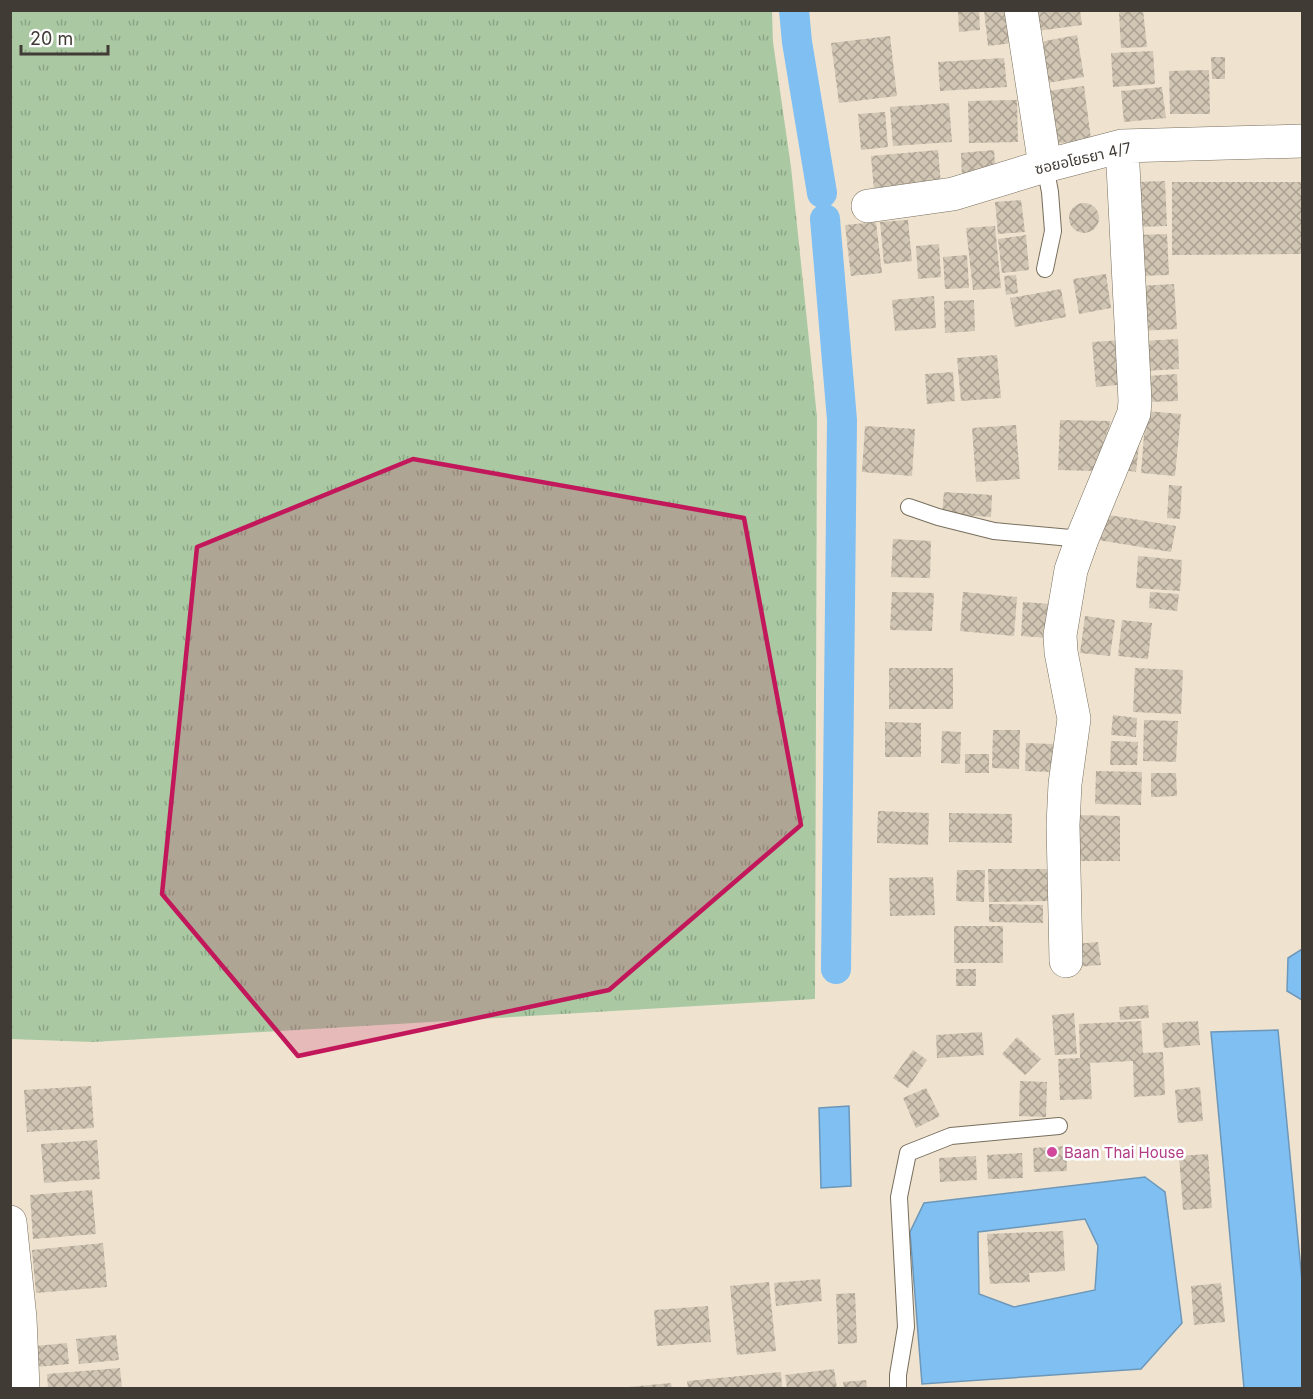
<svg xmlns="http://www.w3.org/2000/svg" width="1313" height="1399" font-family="Inter,'Noto Sans Thai',sans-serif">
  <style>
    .grass { fill: url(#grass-tufts) }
    .water { fill: #80bff2; stroke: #6d97b9; stroke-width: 1.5; fill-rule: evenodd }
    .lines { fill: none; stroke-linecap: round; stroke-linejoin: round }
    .canal { stroke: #80bff2; stroke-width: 30 }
    .building { fill: url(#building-cross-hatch) }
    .service-casing { stroke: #786e5d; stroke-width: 18 }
    .minor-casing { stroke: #786e5d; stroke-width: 34 }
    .service { stroke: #fff; stroke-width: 16 }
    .minor { stroke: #fff; stroke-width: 33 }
    .marked { fill: #c2185b; fill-opacity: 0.2; stroke: #c2185b; stroke-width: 4.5; stroke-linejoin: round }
    .hotel-dot { fill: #d1479c; stroke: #fff; stroke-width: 2 }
    .labels { text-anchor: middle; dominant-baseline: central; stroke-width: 5; stroke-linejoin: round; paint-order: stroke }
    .street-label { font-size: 15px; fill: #403b34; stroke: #fff }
    .hotel-label { font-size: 15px; fill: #b23c85; stroke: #fff; text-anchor: start }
  </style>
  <defs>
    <pattern id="grass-tufts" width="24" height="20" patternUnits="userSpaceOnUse" patternTransform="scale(1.5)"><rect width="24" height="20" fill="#aac9a3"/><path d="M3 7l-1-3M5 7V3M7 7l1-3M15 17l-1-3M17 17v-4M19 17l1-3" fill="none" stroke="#8ca486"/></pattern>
    <pattern id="building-cross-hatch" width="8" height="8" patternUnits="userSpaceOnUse" patternTransform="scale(1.5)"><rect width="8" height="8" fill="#d1c5b3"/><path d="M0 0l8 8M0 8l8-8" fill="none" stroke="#aba192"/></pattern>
  </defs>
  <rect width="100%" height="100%" fill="#efe3d0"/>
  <!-- grass -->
  <path class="grass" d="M 11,10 L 772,11 L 773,42 L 791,167 L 817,417 L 815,999 L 93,1042 L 11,1039 Z"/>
  <!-- water -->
  <path class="water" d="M 1302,949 L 1302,1000 L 1287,991 L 1288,958 Z
    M 1278,1030 L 1302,1281 L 1302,1388 L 1244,1388 L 1211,1032 Z
    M 849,1106 L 851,1186 L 821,1188 L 819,1108 Z
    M 1145,1177 L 1165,1192 L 1182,1323 L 1141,1369 L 922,1384 L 910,1232 L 924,1203 ZM 1085,1219 L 1098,1246 L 1095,1290 L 1014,1307 L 979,1294 L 978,1232 Z"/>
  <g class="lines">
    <!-- canal -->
    <path class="canal" d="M 794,10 L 797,42 L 822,193
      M 825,219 L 842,420 L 836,969"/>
  </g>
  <!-- building -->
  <path class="building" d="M 958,10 L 979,10 L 980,30 L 959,32 Z
    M 984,10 L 1009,10 L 1013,43 L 988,46 Z
    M 1034,10 L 1080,10 L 1082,25 L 1037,31 Z
    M 1143,10 L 1147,47 L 1121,48 L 1119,12 Z
    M 1077,35 L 1084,77 L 1047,83 L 1040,42 Z
    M 890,36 L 897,96 L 839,103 L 831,43 Z
    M 1153,51 L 1155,84 L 1113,87 L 1111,53 Z
    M 1211,57 L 1225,57 L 1225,79 L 1212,79 Z
    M 1004,58 L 1007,87 L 940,91 L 938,62 Z
    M 1209,70 L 1210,114 L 1170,114 L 1169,71 Z
    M 1084,86 L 1091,139 L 1055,144 L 1047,91 Z
    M 1162,87 L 1166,118 L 1124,122 L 1121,91 Z
    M 1017,100 L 1018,142 L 969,143 L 968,101 Z
    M 949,103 L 952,142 L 893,146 L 890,107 Z
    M 885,112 L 888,147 L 861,150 L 858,114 Z
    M 938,150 L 941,185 L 874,191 L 871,156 Z
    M 994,150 L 996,176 L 962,178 L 961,153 Z
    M 1165,181 L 1167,226 L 1137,227 L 1135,182 Z
    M 1172,182 L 1302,182 L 1302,254 L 1172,255 Z
    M 1021,200 L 1025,232 L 998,234 L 995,202 Z
    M1069 218a15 15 0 1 1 30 0a15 15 0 1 1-30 0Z
    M 908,220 L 912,261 L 884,264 L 880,222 Z
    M 876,222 L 882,273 L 851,276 L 845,225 Z
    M 995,226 L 1001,288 L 973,290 L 966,228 Z
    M 1167,234 L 1169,275 L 1139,276 L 1137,235 Z
    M 1026,235 L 1029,270 L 1002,273 L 998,239 Z
    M 939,244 L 941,277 L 918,279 L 916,246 Z
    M 967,255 L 969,288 L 945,289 L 943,257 Z
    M 1106,274 L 1111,308 L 1079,314 L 1073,279 Z
    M 1016,275 L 1018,293 L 1006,295 L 1004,276 Z
    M 1174,284 L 1177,329 L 1141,331 L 1138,286 Z
    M 1061,289 L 1066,317 L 1015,327 L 1010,298 Z
    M 934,296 L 936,328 L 895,331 L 892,300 Z
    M 974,300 L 975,331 L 945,333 L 944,301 Z
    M 1178,339 L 1179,369 L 1144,371 L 1143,341 Z
    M 1123,340 L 1127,384 L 1096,387 L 1092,342 Z
    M 997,355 L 1001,398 L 961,401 L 957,358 Z
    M 953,372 L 955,401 L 927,404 L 925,374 Z
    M 1177,374 L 1178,401 L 1148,402 L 1147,376 Z
    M 1146,411 L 1181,414 L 1175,476 L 1141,473 Z
    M 1060,420 L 1111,421 L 1094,471 L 1058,470 Z
    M 1016,425 L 1020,479 L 976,482 L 972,428 Z
    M 865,426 L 915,429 L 912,476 L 862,472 Z
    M 1141,427 L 1136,472 L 1117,469 Z
    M 1169,485 L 1182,486 L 1180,519 L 1167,518 Z
    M 944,492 L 992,495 L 991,517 L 942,514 Z
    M 1103,514 L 1176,526 L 1171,552 L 1098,540 Z
    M 893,539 L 931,541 L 930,578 L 891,577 Z
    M 1138,556 L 1182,560 L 1180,591 L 1136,588 Z
    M 892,592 L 934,593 L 932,631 L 890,630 Z
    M 963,592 L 1017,597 L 1014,636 L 960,631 Z
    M 1150,592 L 1179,594 L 1177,611 L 1149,608 Z
    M 1023,602 L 1051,604 L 1049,638 L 1021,636 Z
    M 1085,616 L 1115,620 L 1110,656 L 1080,653 Z
    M 1122,620 L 1152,623 L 1148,659 L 1118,656 Z
    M 889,668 L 953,668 L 953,709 L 889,709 Z
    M 1135,668 L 1183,670 L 1181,714 L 1133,712 Z
    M 1113,715 L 1137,718 L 1136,737 L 1111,735 Z
    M 1144,720 L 1178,721 L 1176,762 L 1143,761 Z
    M 885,722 L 921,723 L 921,757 L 885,757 Z
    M 993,730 L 1020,730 L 1019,769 L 992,768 Z
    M 942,731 L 961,732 L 960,764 L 941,763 Z
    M 1111,741 L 1138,742 L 1137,765 L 1110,765 Z
    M 1026,743 L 1053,744 L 1052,772 L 1025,771 Z
    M 965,754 L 989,754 L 989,773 L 965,773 Z
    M 1096,771 L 1142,772 L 1141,805 L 1095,804 Z
    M 1151,773 L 1176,773 L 1177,796 L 1151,797 Z
    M 878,811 L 929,813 L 928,845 L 877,843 Z
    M 949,813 L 1012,814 L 1012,843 L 949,842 Z
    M 1072,815 L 1120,816 L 1120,861 L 1072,861 Z
    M 988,869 L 1047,869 L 1048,901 L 989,902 Z
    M 957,870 L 985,870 L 984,902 L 956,901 Z
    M 933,877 L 935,915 L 890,916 L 889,878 Z
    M 989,904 L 1043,905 L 1043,923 L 989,922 Z
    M 954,926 L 1003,926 L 1003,963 L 954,963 Z
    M 1098,942 L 1101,965 L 1076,967 L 1074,944 Z
    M 956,969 L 976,969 L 976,986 L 956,986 Z
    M 1148,1005 L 1149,1018 L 1120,1020 L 1119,1007 Z
    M 1074,1013 L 1077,1054 L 1055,1055 L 1052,1015 Z
    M 1141,1021 L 1143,1053 L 1163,1052 L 1165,1095 L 1134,1097 L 1133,1061 L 1090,1063 L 1092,1099 L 1060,1100 L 1058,1059 L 1080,1058 L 1079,1024 Z
    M 1198,1021 L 1200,1045 L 1164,1048 L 1162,1023 Z
    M 982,1032 L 984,1055 L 937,1058 L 936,1035 Z
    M 1017,1037 L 1041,1059 L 1025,1075 L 1002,1054 Z
    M 913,1050 L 927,1060 L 908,1088 L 893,1078 Z
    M 1020,1081 L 1047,1082 L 1046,1117 L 1019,1116 Z
    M 91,1086 L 94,1128 L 27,1132 L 24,1090 Z
    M 1200,1087 L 1203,1121 L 1178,1123 L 1175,1090 Z
    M 926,1088 L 940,1116 L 916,1128 L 903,1098 Z
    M 97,1140 L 100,1179 L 44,1183 L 41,1144 Z
    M 1066,1146 L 1067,1171 L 1034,1172 L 1033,1148 Z
    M 1022,1153 L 1023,1178 L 988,1179 L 987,1155 Z
    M 1208,1154 L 1212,1208 L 1183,1210 L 1179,1156 Z
    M 976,1156 L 977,1180 L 940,1182 L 939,1158 Z
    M 92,1190 L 96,1234 L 33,1239 L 30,1195 Z
    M 1063,1231 L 1065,1271 L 1029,1273 L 1030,1282 L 990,1284 L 987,1234 Z
    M 103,1243 L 107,1287 L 36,1293 L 32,1250 Z
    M 820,1279 L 822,1301 L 776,1306 L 774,1283 Z
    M 769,1282 L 776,1351 L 737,1355 L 730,1286 Z
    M 1221,1283 L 1225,1322 L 1194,1325 L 1191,1286 Z
    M 855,1293 L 857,1343 L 838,1344 L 836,1294 Z
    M 708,1306 L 711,1342 L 657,1346 L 654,1310 Z
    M 116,1335 L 119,1360 L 79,1364 L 76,1339 Z
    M 67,1343 L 69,1364 L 37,1367 L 35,1346 Z
    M 120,1368 L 122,1388 L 48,1388 L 47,1374 Z
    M 834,1369 L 837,1388 L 787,1388 L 785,1375 Z
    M 781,1372 L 782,1388 L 688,1388 L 687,1381 Z
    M 866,1380 L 867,1388 L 844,1388 L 843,1382 Z
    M 671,1383 L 672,1388 L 628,1388 L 628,1387 Z"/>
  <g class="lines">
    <!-- service casing -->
    <g class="service-casing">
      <path id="service" d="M 1045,166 L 1050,192 L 1053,231 L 1045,269
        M 909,507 L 938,517 L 994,531 L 1082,539
        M 898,1388 L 898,1375 L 906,1327 L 899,1197 L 908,1153 L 951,1136 L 1059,1126"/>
    </g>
    <!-- minor casing -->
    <g class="minor-casing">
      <path id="minor" d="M 1021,10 L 1045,166
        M 868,206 L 953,194 L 1045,166 L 1122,146 L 1302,141
        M 1066,961 L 1063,825 L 1065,784 L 1074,719 L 1061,652 L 1060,635 L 1071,570 L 1082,539 L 1134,413 L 1135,401 L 1122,146
        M 10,1222 L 20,1318 L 23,1388"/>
    </g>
    <!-- service -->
    <use href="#service" class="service"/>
    <!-- minor -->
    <use href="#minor" class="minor"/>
  </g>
  <!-- marked area -->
  <path class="marked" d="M 413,459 L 744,518 L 801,825 L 609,990 L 298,1056 L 162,894 L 197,547 Z"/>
  <!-- markers -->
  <circle class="hotel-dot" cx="1052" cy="1152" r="6"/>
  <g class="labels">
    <!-- street labels -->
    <g class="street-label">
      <text transform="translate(1083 158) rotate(-13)">ซอยอโยธยา 4/7</text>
    </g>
    <!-- hotel labels -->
    <g class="hotel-label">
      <text x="1064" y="1152">Baan Thai House</text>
    </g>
  </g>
  <!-- border -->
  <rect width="1313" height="1399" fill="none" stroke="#403b34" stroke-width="24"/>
  <!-- scale -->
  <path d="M21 45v9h87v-9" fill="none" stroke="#403b34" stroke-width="3"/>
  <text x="30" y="45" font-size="18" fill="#403b34" stroke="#ffffff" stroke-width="4.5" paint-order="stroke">20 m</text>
</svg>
